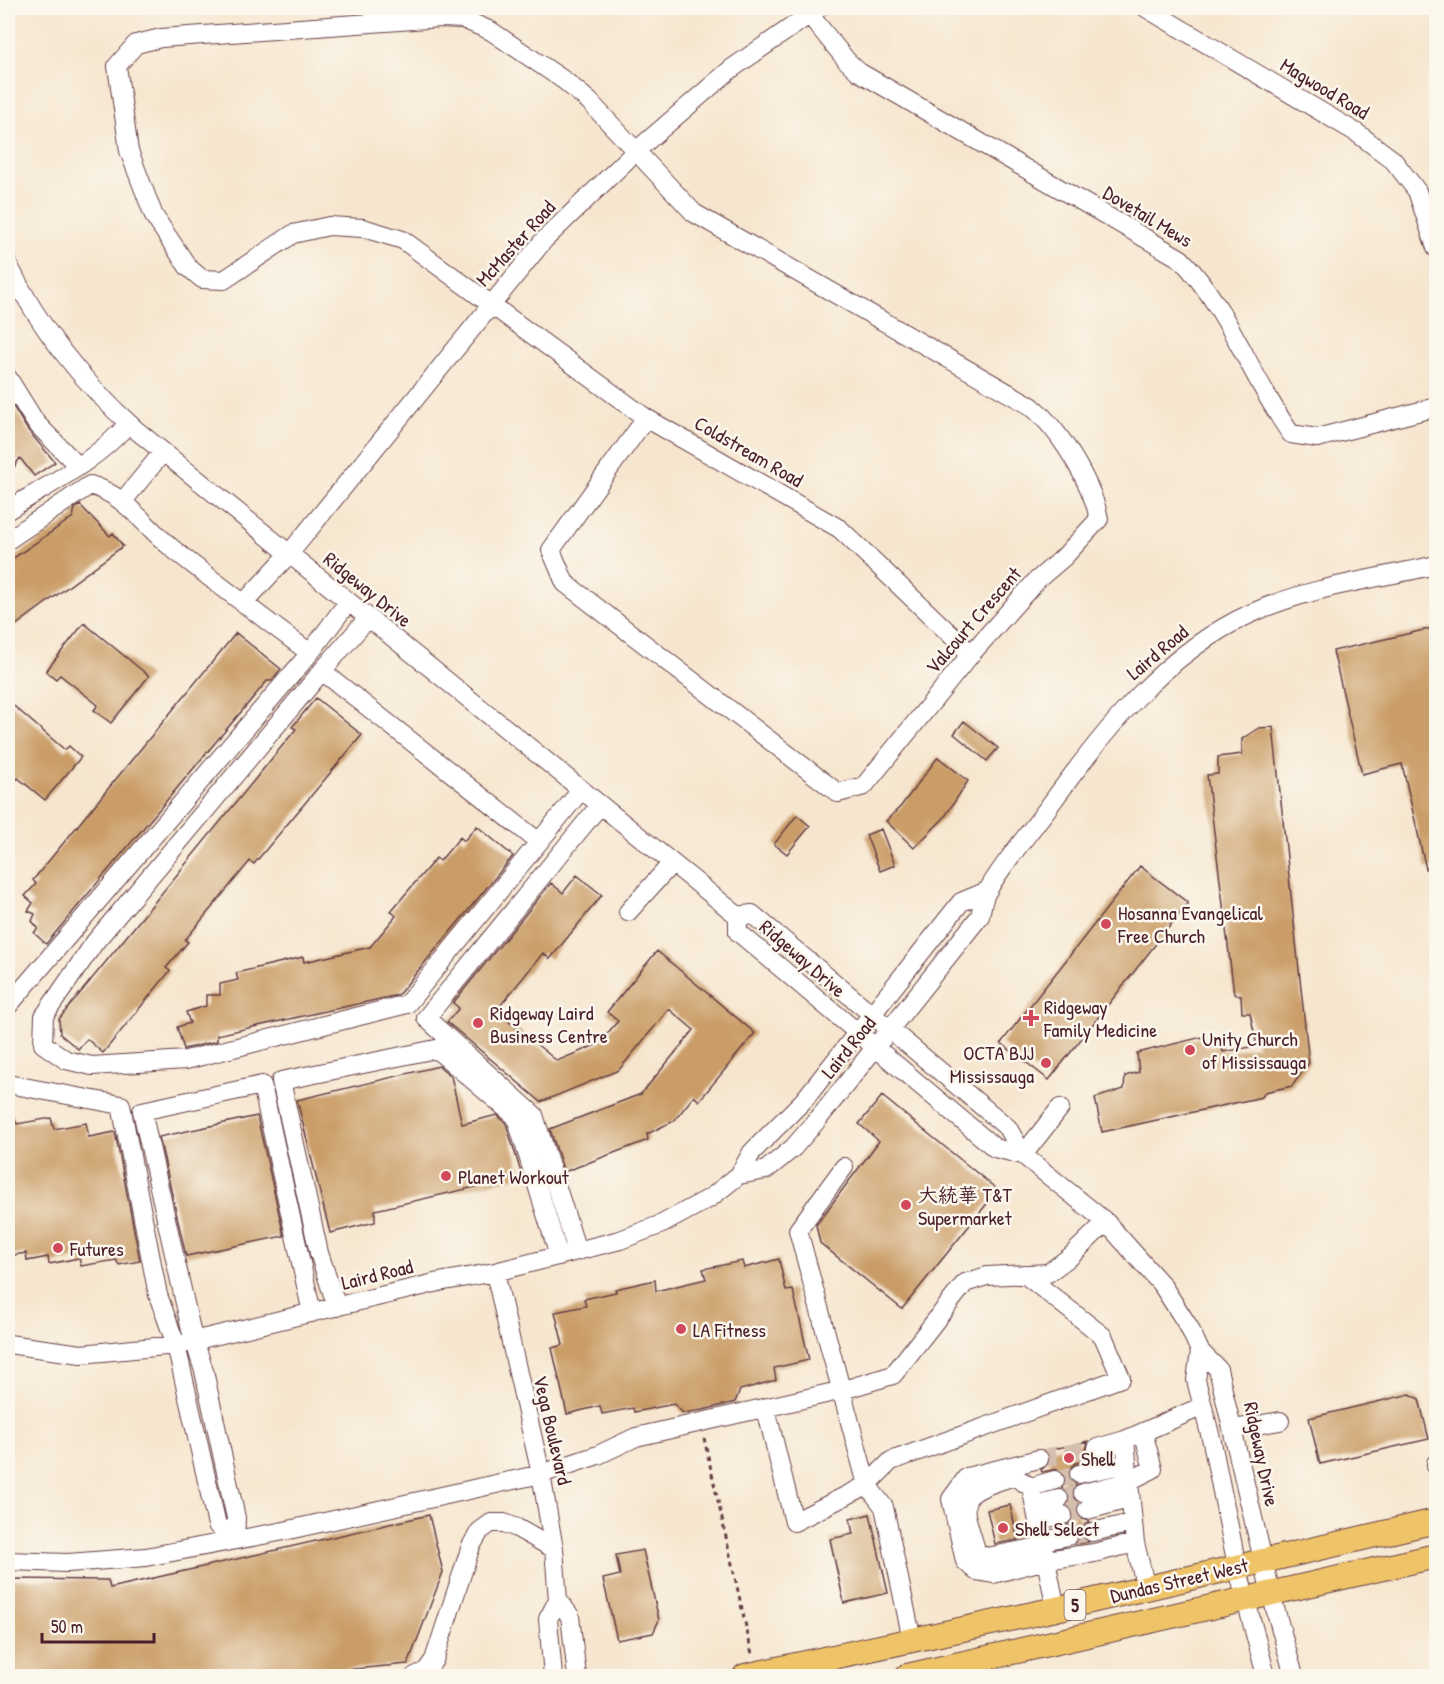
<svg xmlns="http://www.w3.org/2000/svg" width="1444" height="1684" font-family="'Patrick Hand','LXGW WenKai TC',sans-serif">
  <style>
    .building { fill: #ca9d68 }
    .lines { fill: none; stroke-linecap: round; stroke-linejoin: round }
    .minor-tunnel { stroke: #d4beae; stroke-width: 18; stroke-dasharray: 18 9; stroke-linecap: butt }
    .minor-casing { stroke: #643d44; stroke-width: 20 }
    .major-casing { stroke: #643d44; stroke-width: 26 }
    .path { stroke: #643d44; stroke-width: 3; stroke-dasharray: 4.5 4.5; stroke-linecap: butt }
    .minor { stroke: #fff; stroke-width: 18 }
    .major { stroke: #efc469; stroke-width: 24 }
    .poi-dot { fill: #d1495b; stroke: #fbf7ec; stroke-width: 2 }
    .labels { text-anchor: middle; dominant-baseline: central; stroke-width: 5; stroke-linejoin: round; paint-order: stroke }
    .shield { fill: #fbf7ec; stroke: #7f6065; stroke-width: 1.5 }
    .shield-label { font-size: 18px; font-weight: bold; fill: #4a1f2b }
    .street-label { font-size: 20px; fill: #4a1f2b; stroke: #fbf7ec }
    .poi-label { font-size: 20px; fill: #4a1f2b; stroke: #fbf7ec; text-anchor: start }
  </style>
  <rect width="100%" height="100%" fill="#fbf7ec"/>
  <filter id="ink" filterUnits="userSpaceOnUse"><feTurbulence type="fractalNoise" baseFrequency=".0167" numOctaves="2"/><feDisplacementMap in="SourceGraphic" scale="12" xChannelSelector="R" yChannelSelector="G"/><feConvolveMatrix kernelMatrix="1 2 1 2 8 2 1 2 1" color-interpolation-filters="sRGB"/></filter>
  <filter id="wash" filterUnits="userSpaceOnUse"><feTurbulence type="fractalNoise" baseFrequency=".008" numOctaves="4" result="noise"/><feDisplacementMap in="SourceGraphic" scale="24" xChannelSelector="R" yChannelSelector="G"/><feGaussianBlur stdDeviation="1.35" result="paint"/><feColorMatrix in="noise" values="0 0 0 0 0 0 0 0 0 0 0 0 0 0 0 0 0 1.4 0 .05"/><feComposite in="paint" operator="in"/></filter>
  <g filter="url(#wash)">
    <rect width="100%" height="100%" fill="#f6e6cf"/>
    <g id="blocks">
      <!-- building -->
      <path class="building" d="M 8,398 L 27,429 L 55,462 L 34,476 L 20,458 L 8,476 Z
        M 80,505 L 110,536 L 113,533 L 123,546 L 8,631 L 8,562 L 73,517 L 75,508 Z
        M 84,623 L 149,676 L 111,723 L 94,710 L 98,705 L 60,675 L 56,679 L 46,671 Z
        M 1437,627 L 1437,866 L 1426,869 L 1402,764 L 1362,774 L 1333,651 Z
        M 236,633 L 281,669 L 271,681 L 267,681 L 46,944 L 34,933 L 38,928 L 32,921 L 35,914 L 28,911 L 33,903 L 25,896 L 36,884 L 33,880 Z
        M 316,698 L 362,735 L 254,864 L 250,861 L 185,940 L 188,942 L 166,968 L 170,971 L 103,1053 L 87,1039 L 78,1049 L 60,1034 L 59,1019 L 296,729 L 292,727 Z
        M 8,701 L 65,750 L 69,746 L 81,757 L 45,800 L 18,778 L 16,780 L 8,773 Z
        M 964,721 L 998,748 L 987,761 L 954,734 Z
        M 1273,727 L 1309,1063 L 1292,1086 L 1265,1092 L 1262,1097 L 1102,1132 L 1095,1098 L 1124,1089 L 1125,1076 L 1139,1072 L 1137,1053 L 1202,1037 L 1207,1046 L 1221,1042 L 1223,1052 L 1257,1046 L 1250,1013 L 1242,1013 L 1241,995 L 1234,994 L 1207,775 L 1218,774 L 1218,757 L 1242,754 L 1242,739 L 1259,728 Z
        M 938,757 L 968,781 L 944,818 L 914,848 L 886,821 L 901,806 Z
        M 797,815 L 810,826 L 787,854 L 774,844 Z
        M 477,826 L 513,856 L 398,995 L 217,1035 L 217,1041 L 184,1049 L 177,1027 L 190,1023 L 186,1012 L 206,1006 L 206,995 L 220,995 L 220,984 L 238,980 L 236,973 L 303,957 L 304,962 L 370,947 L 396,916 L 391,911 L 436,858 L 440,861 L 460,837 L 464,841 Z
        M 881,829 L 895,865 L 880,871 L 866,835 Z
        M 1140,866 L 1188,903 L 1049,1080 L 1001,1043 Z
        M 577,875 L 602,895 L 550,959 L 543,953 L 496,1011 L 557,1061 L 598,1044 L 618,1021 L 607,1012 L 657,951 L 755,1033 L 699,1101 L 694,1096 L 674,1121 L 647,1134 L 648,1140 L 564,1172 L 550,1129 L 641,1094 L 694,1030 L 669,1009 L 619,1070 L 541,1102 L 447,1022 L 459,1008 L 453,1003 L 551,883 L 563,893 Z
        M 439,1066 L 451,1076 L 462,1124 L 497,1115 L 506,1123 L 522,1176 L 375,1210 L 375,1222 L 330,1233 L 297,1100 Z
        M 882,1096 L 998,1190 L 902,1309 L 820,1243 L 816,1225 L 879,1141 L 859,1124 Z
        M 8,1106 L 17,1124 L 51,1118 L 54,1129 L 86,1123 L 89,1137 L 115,1132 L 140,1261 L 119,1265 L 116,1260 L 81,1266 L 79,1258 L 49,1264 L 48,1257 L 27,1261 L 26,1253 L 8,1256 Z
        M 257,1116 L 284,1236 L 186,1256 L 159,1137 Z
        M 779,1259 L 786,1291 L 793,1290 L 809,1360 L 774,1368 L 776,1380 L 740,1390 L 735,1402 L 703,1410 L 683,1413 L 674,1404 L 634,1412 L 633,1408 L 602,1414 L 600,1406 L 567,1414 L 552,1348 L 563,1345 L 555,1312 L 586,1306 L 584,1299 L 616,1292 L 615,1289 L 655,1280 L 656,1291 L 706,1279 L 703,1269 L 742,1261 L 744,1268 Z
        M 1410,1394 L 1419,1399 L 1429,1439 L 1320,1464 L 1309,1418 Z
        M 1088,1441 L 1086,1452 L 1096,1459 L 1076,1463 L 1068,1471 L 1070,1481 L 1076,1485 L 1072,1495 L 1078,1503 L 1076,1513 L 1079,1518 L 1089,1521 L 1081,1529 L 1083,1539 L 1088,1542 L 1075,1544 L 1079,1533 L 1076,1528 L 1067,1525 L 1073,1519 L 1074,1513 L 1068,1505 L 1070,1496 L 1062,1488 L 1066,1476 L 1058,1469 L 1042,1472 L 1041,1470 L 1050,1462 L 1046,1451 Z
        M 1010,1505 L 1018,1540 L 995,1544 L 987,1510 Z
        M 870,1514 L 888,1593 L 844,1603 L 830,1539 L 853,1534 L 850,1519 Z
        M 429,1515 L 443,1572 L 408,1664 L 267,1677 L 8,1677 L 8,1579 L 108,1580 L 110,1588 Z
        M 643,1550 L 659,1620 L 653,1633 L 617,1640 L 603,1579 L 620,1575 L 616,1555 Z"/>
    </g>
  </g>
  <g filter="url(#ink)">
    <use href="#blocks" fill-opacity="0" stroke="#643d44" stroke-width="1.5"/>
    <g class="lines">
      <!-- minor-tunnel -->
      <path class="minor-tunnel" d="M 1039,1459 L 1097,1448
        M 1055,1480 L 1079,1474
        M 1059,1499 L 1083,1493
        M 1063,1515 L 1087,1510
        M 1068,1536 L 1092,1532"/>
      <!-- minor casing -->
      <g class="minor-casing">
        <path id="minor" d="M 804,8 L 847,61 L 859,72 L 1181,259 C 1229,309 1251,378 1291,434 L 1317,438 L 1436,407
          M 1146,8 L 1357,133 L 1393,160 L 1417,191 L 1436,248
          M 8,264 C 39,328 82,382 136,430 L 738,916 L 752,914 L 1008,1128 L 1023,1155 L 1106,1222 L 1162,1285 L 1189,1327 L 1200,1351 L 1218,1369 L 1271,1594 L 1294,1676
          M 8,378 L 36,423 L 78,466
          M 646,418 L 551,550 L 565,583 L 838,793 L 864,786 L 971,654 L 1036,581 L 1064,557 L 1099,519 C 1092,483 1060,430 1031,406 L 694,213 L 589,101 L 565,81 L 491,31 L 463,19 L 441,18 L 161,38 L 136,44 L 117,66 L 129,151 L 154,216 L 188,267 L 202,279 L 224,280 L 293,234 L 329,226 L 363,228 L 403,240 L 646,418 L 840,529 L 971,654
          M 123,501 L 163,452
          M 8,510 C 49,484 96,461 128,424
          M 8,540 L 90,485 C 126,495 145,527 173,549 C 218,585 265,619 310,653
          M 244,603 L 289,554 L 544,240 L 637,150 L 731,69 L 819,8
          M 368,618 L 322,671 L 539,842 L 581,790
          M 322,671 L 95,942 L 44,1016 L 43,1044 L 66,1060 L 92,1066 L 186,1060 L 407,1004 L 539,842
          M 628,912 L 672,863
          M 738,916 L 738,932 L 995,1148 L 1023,1155
          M 8,1006 L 310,653 L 348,602
          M 8,1084 L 121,1105 L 158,1295 L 176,1345 L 217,1525 L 235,1540
          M 1023,1155 L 1060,1108
          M 844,1167 L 798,1230 L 867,1485 L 884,1507 L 912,1640
          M 739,1175 L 766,1170 L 793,1148 L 819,1118 L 980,916 C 982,907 983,897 988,890 C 1005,860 1030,833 1050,805 C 1104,731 1165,652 1252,613 C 1309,587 1376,579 1436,565
          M 577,1251 L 534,1115 L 426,1018 L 600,805
          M 495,1272 L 541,1474 L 554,1549 L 558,1600 L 570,1616 L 577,1676
          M 337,1307 L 319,1253 L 281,1081 L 436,1049 L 516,1117 L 559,1256
          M 8,1344 L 81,1354 L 176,1345 L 439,1282 L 495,1272 L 620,1240 L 662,1224 L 710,1198 L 739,1175 L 752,1152 L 804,1100 L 961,902 L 987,891
          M 1200,1351 L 1196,1380 L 1212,1442 L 1237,1566 L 1266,1676
          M 766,1409 L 794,1522 L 867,1485 L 891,1461 L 1121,1378 L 1103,1336 L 1024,1274
          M 1233,1429 L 1280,1421
          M 1097,1448 L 1125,1440
          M 1039,1459 L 967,1477 L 951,1499 L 965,1561 L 976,1571 L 993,1574 L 1046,1560 L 1094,1553 L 1135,1543
          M 1436,1463 L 1436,1466
          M 1004,1470 L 1031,1487 L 1056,1609
          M 1079,1474 L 1126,1464
          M 1012,1477 C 953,1495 961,1499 977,1553 L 987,1557 L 1044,1546
          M 1031,1487 L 1055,1480
          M 1083,1493 L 1127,1482 L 1153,1469 L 1143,1432
          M 1035,1505 L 1059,1499
          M 1087,1510 L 1129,1499
          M 1038,1520 L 1063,1515
          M 1092,1532 L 1132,1523
          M 235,1540 L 236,1518 L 204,1371 L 191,1330 L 142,1111 L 262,1085 L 312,1313
          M 1043,1541 L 1068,1536
          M 8,1561 L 68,1563 L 146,1557 L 284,1531 L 541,1474 L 598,1455 L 636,1437 L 843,1390 L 893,1375 L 965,1283 L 987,1276 L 1048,1273 L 1071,1256 L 1106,1222
          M 1146,1588 L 1135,1543 L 1125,1440 L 1203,1406
          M 415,1676 L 426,1671 L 434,1660 L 471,1546 L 480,1531 L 491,1523 L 504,1523 L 517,1528 L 554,1549
          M 553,1676 L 548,1619 L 558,1600"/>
      </g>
      <!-- major casing -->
      <g class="major-casing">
        <path id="major" d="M 745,1676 L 1056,1609 L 1436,1521
          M 907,1676 L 1436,1556"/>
      </g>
      <!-- path -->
      <path class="path" d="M 704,1438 L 752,1654"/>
      <!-- minor -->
      <use href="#minor" class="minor"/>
      <!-- major -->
      <use href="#major" class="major"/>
    </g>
  </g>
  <!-- markers -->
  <g class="poi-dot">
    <circle cx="1106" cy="924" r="6"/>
    <path d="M1028 1009h6v6h6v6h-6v6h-6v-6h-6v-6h6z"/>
    <circle cx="478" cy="1023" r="6"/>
    <circle cx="1190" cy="1050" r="6"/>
    <circle cx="1046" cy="1063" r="6"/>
    <circle cx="446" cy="1176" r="6"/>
    <circle cx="906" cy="1205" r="6"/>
    <circle cx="58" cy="1248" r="6"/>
    <circle cx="681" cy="1329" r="6"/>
    <circle cx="1069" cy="1458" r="6"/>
    <circle cx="1003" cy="1528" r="6"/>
  </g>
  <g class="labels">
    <!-- shield labels -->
    <rect class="shield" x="1064.5" y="1590" width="21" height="30" rx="4.5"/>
    <g class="shield-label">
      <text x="1075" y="1605">5</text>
    </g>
    <!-- street labels -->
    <g class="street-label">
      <text transform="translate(1325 88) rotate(31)">Magwood Road</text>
      <text transform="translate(1148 216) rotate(31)">Dovetail Mews</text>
      <text transform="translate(515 243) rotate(-48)">McMaster Road</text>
      <text transform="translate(749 451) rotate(30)">Coldstream Road</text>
      <text transform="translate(368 589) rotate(39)">Ridgeway Drive</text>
      <text transform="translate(973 620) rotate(-49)">Valcourt Crescent</text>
      <text transform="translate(1157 652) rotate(-40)">Laird Road</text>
      <text transform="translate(803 958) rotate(41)">Ridgeway Drive</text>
      <text transform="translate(848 1047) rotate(-51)">Laird Road</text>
      <text transform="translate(377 1274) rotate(-14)">Laird Road</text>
      <text transform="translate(553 1430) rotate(77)">Vega Boulevard</text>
      <text transform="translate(1262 1454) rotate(78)">Ridgeway Drive</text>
      <text transform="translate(1179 1580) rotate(-13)">Dundas Street West</text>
    </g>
    <!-- poi labels -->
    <g class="poi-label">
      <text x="1118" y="912">Hosanna Evangelical<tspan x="1118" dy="23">Free Church</tspan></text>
      <text x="1044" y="1006">Ridgeway<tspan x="1044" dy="23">Family Medicine</tspan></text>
      <text x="490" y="1012">Ridgeway Laird<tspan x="490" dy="23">Business Centre</tspan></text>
      <text x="1202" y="1038">Unity Church<tspan x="1202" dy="23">of Mississauga</tspan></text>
      <text x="1034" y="1052" text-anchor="end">OCTA BJJ<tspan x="1034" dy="23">Mississauga</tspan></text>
      <text x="458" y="1176">Planet Workout</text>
      <text x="918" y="1194">大統華 T&amp;T<tspan x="918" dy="23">Supermarket</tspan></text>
      <text x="70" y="1248">Futures</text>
      <text x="693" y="1329">LA Fitness</text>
      <text x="1081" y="1458">Shell</text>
      <text x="1015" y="1528">Shell Select</text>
    </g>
  </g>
  <!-- margin -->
  <rect width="1444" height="1684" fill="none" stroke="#fbf7ec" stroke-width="30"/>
  <!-- scale -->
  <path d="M42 1633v9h112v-9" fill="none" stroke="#4a1f2b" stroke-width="3"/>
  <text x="51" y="1633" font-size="18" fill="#4a1f2b" stroke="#fbf7ec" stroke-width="4.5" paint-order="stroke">50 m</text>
</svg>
